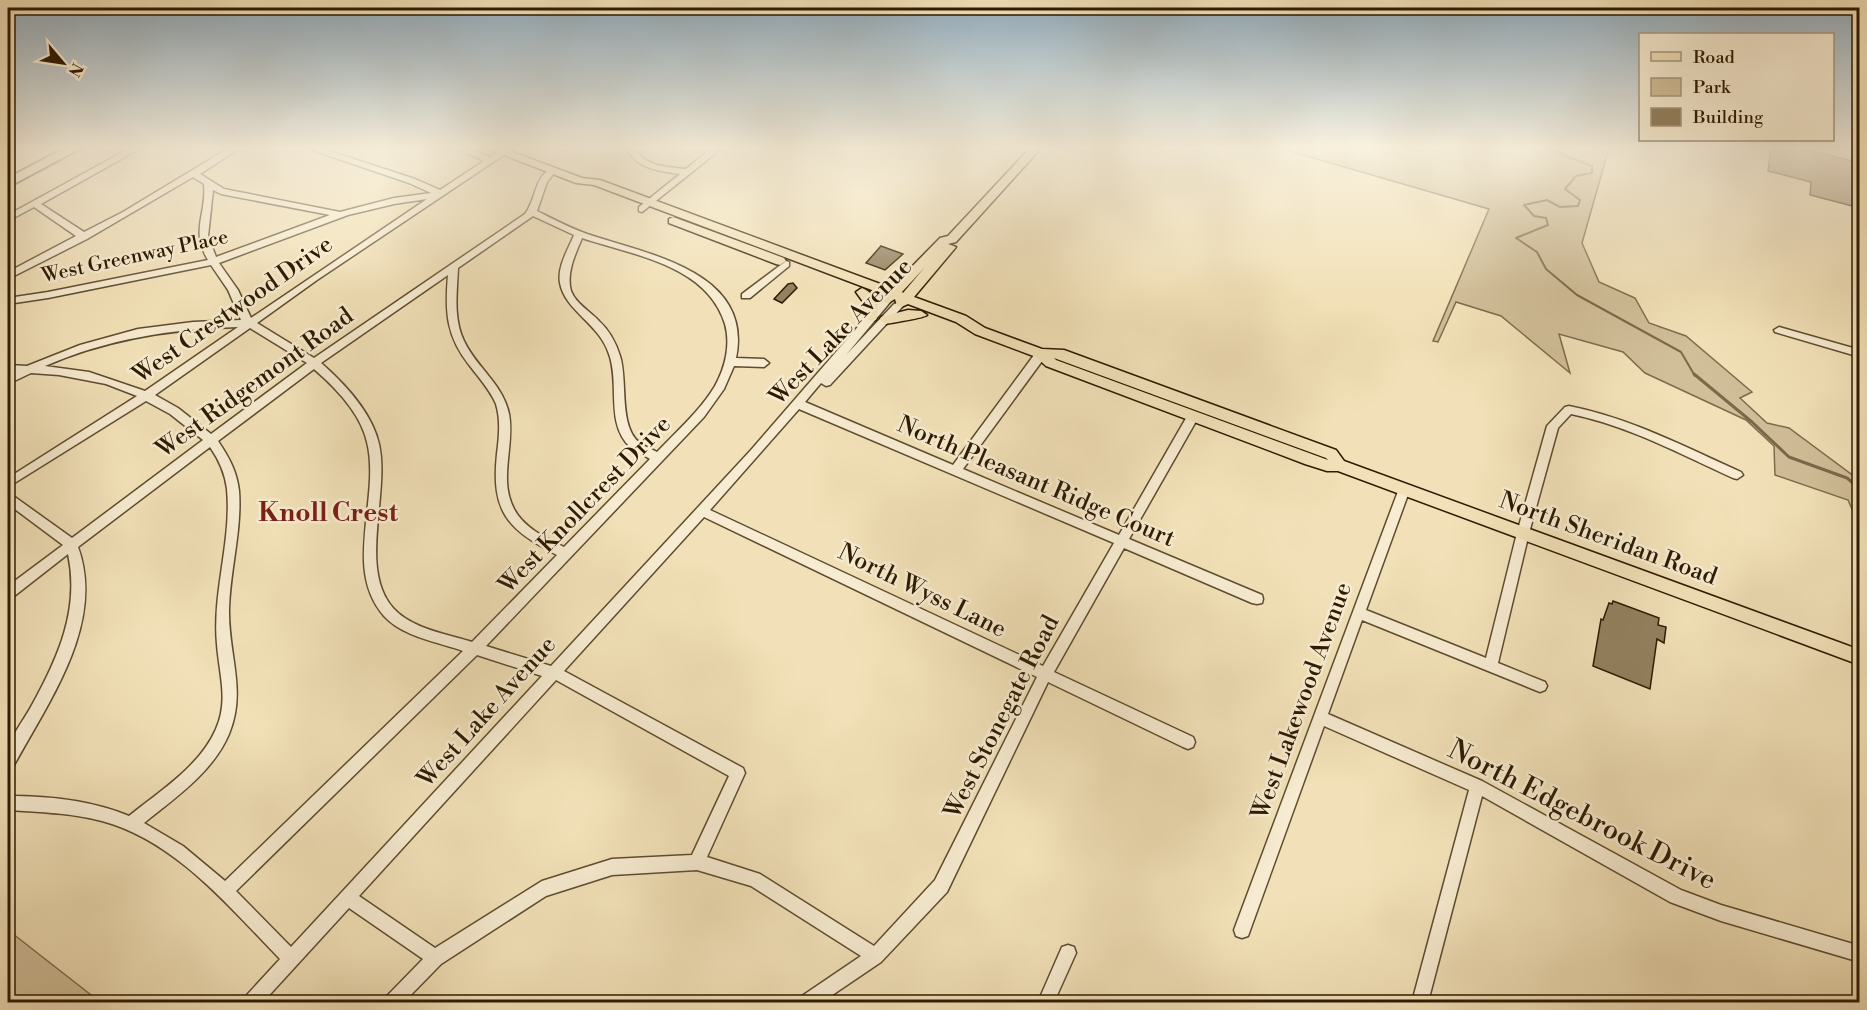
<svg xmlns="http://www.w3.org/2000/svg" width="1867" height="1010" font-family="'Libre Bodoni',serif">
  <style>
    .green { fill: #d1bf99; stroke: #7f6c4d; stroke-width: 1.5 }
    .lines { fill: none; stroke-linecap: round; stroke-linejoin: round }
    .stream-far1 { stroke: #7b694a; stroke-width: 2 }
    .stream { stroke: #7b694a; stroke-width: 3 }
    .building { fill: #938160; stroke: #2d1a01; stroke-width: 1.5 }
    .minor-casing { stroke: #5e4c2f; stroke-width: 3 }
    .major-casing { stroke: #2d1a01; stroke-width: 3 }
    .highway-casing { stroke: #2d1a01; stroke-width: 4 }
    .minor { fill: #f7ecd1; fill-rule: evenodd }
    .major { fill: #f2e1b8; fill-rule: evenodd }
    .highway { fill: #f2e1b8; fill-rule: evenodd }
    .labels { text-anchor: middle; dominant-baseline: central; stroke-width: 5; stroke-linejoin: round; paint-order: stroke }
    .far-street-label { font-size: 20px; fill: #2d1a01; stroke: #f7ecd1 }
    .street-label { font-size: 24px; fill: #2d1a01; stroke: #f7ecd1 }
    .neighbourhood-label { font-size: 26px; font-weight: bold; fill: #7a1f14; stroke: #f7ecd1 }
    .near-street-label { font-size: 28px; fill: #2d1a01; stroke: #f7ecd1 }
  </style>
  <rect width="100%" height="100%" fill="#f2e1b8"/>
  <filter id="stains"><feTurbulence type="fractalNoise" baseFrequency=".00333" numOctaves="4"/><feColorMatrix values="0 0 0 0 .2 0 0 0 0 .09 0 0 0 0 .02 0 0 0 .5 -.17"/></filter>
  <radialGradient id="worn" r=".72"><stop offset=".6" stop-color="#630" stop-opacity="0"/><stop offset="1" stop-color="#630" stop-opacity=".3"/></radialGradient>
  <!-- green -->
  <path class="green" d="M 1279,148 L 1609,148 L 1582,243 L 1599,282 L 1635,298 L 1649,323 L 1686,336 L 1752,392 L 1740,398 L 1767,423 L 1789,428 L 1859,480 L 1859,525 L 1848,500 L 1775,475 L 1774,446 L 1746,420 L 1645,373 L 1623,352 L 1559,334 L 1570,373 L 1501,316 L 1456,302 L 1438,342 L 1433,341 L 1489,209 Z
    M 8,930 L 100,1002 L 8,1002 Z"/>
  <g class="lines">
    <!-- stream-far1 -->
    <path class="stream-far1" d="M 1553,148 L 1566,156 L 1592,166 L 1592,173 L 1576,176 L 1565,189 L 1580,200 L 1578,206 L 1560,207 L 1547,200 L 1524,205 L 1534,216 L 1546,218 L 1548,225 L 1516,238 L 1537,252 L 1546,269 L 1577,295 L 1681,352 L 1695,376"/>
    <!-- stream -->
    <path class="stream" d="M 1694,374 L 1752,422 L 1789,457 L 1847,478 L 1860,489"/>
  </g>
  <!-- building -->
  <path class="building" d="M 1771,148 L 1802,148 L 1860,163 L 1860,208 L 1810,195 L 1811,182 L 1768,171 Z
    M 881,246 L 903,254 L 885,270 L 866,263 Z
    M 793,283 L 797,288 L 782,303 L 774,299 L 788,284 Z
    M 1613,601 L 1659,618 L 1658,625 L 1666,627 L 1664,643 L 1657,639 L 1650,689 L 1593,666 L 1601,619 L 1603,620 L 1609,603 L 1612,604 Z"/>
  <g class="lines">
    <!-- minor casing -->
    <g class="minor-casing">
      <path id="minor" d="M 130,148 L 141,148 L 41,204 L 84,232 L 123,212 L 229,148 L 240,148 L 200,174 L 224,189 L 340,212 L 394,198 L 431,193 L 409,183 L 306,148 L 320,148 L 415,179 L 440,190 L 484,161 L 456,148 L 469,148 L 490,157 L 503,148 L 514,148 L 317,280 L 257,323 L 314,358 L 525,214 C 536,200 534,177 552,168 L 556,171 L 547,182 L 537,211 C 553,219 570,228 587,234 C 646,254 754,271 736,358 L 764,359 L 769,363 L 764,367 L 734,366 L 724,389 L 704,417 L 486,646 L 551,666 L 751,450 L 882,299 L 890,299 L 891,301 L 846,355 L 894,304 L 898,303 L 903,306 L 830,385 L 826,386 L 821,383 L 805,402 L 953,465 L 1037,351 L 1045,351 L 1046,354 L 1045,357 L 963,469 L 1119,535 L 1189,413 L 1197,413 L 1199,416 L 1129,539 L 1262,595 L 1263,599 L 1262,603 L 1257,604 L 1252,603 L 1124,548 L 1054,672 L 1193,737 L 1195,742 L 1193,747 L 1188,749 L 1183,747 L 1048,682 L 947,892 L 881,962 L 822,1002 L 800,1002 L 802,996 L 861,956 L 751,886 L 697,870 L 612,875 L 546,896 L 441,964 L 404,1002 L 385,1002 L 387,996 L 423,959 L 349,908 L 263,1002 L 244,1002 L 246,996 L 280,959 C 229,907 176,841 102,821 C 71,813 40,812 8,810 L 8,796 C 48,796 91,800 129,816 C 160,791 200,766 216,729 C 229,700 219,674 217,644 C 212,592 232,541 227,489 C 225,473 219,460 210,447 L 78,547 C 106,624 48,702 13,767 L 8,769 C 8,763 6,756 8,750 C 10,737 26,717 32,705 C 58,658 80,609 68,554 L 13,597 L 8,598 L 8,586 L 63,545 L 8,504 L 8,494 L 12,495 L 72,538 L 203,440 L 170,414 L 146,401 L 8,487 L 8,478 L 137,396 L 106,384 L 59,375 L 31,373 L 8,384 L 8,376 L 13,373 L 8,373 L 8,365 L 27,366 L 80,345 L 138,329 L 193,322 L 241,320 L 228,290 L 211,265 L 48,298 L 8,304 L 8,298 L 48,292 L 208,260 C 190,230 207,214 204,184 L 193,177 L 87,239 L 8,279 L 8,272 L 76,236 L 34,207 L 8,221 L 8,215 ZM 213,190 L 221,194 L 330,215 L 216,257 L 208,236 ZM 427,199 L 251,318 L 238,290 L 219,263 L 348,215 L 394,204 ZM 533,216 L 574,235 C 568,250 557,267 560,283 C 565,311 599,323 609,354 C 620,384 605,423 630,447 C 635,452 644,455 650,459 L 564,547 C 546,538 524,528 514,509 C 498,479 515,445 509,414 C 503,384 476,367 464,341 C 453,318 457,292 458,268 ZM 582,238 C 633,255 707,265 725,324 C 731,345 725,368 715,386 C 700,411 677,431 657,452 C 652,449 645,447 640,443 C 618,427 628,380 620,356 C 616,343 609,330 599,321 C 590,311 576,304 571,291 C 566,273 575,255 582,238 ZM 448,275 C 445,312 446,336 470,366 C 479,378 490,390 496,404 C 501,420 499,438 497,454 C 491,512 507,529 557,555 L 472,642 C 447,634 412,629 393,608 C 358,568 390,493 379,444 C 372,413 344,383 321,363 ZM 238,327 L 145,391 L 89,372 L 45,366 C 107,339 171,329 238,327 ZM 250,328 L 307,363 L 211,434 L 178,408 L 155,395 ZM 314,369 C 335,387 361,414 367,442 C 381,498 342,568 384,616 C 403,637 438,642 463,651 L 225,881 L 183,846 L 144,823 C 175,798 213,772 229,734 C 247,690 228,655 229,609 C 230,570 242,530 239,491 C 237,472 229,457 218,441 ZM 799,409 L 1114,543 L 1043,666 L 710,510 ZM 704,517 L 1037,677 L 935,880 L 874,946 L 760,874 L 707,857 L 745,773 L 743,768 L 564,671 ZM 477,655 L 542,676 L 291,947 L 236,891 ZM 556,680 L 729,776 L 692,855 L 612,859 L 542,881 L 435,948 L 359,896 Z
        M 626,148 L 635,148 C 644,167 668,167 686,169 L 712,148 L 722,148 L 642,212 L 639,211 L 639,207 L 680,174 C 659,171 637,169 626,148 Z
        M 786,261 L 789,262 L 789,266 L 750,298 L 742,298 L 742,294 Z
        M 1779,327 L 1860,350 L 1860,357 L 1775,332 L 1774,330 Z
        M 1569,406 C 1630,418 1685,447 1741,472 L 1743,475 L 1737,479 L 1733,478 C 1680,454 1629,426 1571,414 L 1558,428 L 1529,533 L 1498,663 L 1545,682 L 1547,686 L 1545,690 L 1540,692 L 1535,690 L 1362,620 L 1328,714 L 1482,781 L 1681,890 L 1721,905 L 1860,946 L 1860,962 L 1721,921 L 1670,902 L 1482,796 L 1428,1002 L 1412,1002 L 1469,790 L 1324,726 L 1248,936 L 1242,938 L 1236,936 L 1234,930 L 1400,486 L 1408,486 L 1410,489 L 1366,610 L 1486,658 L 1517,533 L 1547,426 L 1565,407 Z
        M 1068,945 L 1074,947 L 1076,953 L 1054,1002 L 1038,1002 L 1062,947 Z"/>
    </g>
    <!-- major casing -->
    <g class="major-casing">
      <path id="major" d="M 486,148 L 502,148 L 582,178 L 600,180 L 891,288 L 940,238 L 948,236 L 1030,148 L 1041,148 L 956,242 L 948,244 L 956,247 L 914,297 L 966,316 L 985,328 L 1042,349 L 1064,350 L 1336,450 L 1344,461 L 1860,650 L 1860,665 L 1338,471 L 1327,471 L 1305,464 L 1046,366 L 1036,357 L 975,334 L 956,322 L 908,304 L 901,307 L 897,306 L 895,299 L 888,303 L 884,302 L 882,299 L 885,295 L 594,185 L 576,183 ZM 925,267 L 903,293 L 902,292 ZM 1054,358 L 1326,458 L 1328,460 L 1056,360 Z
        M 673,217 L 784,258 L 786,261 L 780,265 L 776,264 L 669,223 L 669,219 Z
        M 862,288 C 875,293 881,307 876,320 L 871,321 L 865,317 L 864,303 L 856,292 Z
        M 908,310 L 921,311 L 927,315 C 924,318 895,322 886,324 L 880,320 L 881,317 Z"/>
    </g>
    <!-- highway casing -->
    <g class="highway-casing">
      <path id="highway" d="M 65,148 L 81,148 L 8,187 L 8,178 Z"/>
    </g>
    <!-- minor -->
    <use href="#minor" class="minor"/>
    <!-- major -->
    <use href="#major" class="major"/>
    <!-- highway -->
    <use href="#highway" class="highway"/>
  </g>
  <!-- sky -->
  <linearGradient id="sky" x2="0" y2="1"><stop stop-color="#91abbc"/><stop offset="0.51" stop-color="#f9f2df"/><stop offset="1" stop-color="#f9f2df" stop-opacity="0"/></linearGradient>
  <rect width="1867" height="290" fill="url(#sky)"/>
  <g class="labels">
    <!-- far-street labels -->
    <g class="far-street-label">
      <text transform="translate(135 257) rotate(-12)">West Greenway Place</text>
    </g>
    <!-- street labels -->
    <g class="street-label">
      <text transform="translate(233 310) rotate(-35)">West Crestwood Drive</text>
      <text transform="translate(841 332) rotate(-46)">West Lake Avenue</text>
      <text transform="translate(255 383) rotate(-36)">West Ridgemont Road</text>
      <text transform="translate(1036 482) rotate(23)">North Pleasant Ridge Court</text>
      <text transform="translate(585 505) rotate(-46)">West Knollcrest Drive</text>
      <text transform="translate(1608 539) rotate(20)">North Sheridan Road</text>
      <text transform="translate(922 591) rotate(26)">North Wyss Lane</text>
      <text transform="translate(1302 701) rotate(-70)">West Lakewood Avenue</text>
      <text transform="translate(487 712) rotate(-48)">West Lake Avenue</text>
      <text transform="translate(1002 717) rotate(-63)">West Stonegate Road</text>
    </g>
    <!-- neighbourhood labels -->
    <g class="neighbourhood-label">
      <text x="328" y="513">Knoll Crest</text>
    </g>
    <!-- near-street labels -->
    <g class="near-street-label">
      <text transform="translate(1582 815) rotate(27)">North Edgebrook Drive</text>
    </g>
  </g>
  <!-- margin -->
  <rect width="1867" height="1010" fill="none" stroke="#f2e1b8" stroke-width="30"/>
  <rect x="9" y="9" width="1849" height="992" fill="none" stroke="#2d1a01" stroke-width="3"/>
  <rect x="15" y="15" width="1837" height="980" fill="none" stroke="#2d1a01" stroke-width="1.5"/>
  <!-- legend -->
  <rect x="1639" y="33" width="195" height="108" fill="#f7ecd1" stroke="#a6987e" stroke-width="1.5"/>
  <rect x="1651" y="52" width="30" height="9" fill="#f2e1b8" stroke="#a6987e" stroke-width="1.5"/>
  <text x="1693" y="63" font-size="18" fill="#2d1a01">Road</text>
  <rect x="1651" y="78" width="30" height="18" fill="#d1bf99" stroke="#a6987e" stroke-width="1.5"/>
  <text x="1693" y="93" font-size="18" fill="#2d1a01">Park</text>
  <rect x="1651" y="108" width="30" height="18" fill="#938160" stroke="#a6987e" stroke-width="1.5"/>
  <text x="1693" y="123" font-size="18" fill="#2d1a01">Building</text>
  <!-- north arrow -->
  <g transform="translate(63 63) rotate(119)" stroke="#f7ecd1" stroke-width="4.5" paint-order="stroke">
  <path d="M0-4.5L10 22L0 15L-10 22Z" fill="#2d1a01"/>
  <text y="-9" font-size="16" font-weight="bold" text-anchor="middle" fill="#2d1a01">N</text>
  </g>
  <rect width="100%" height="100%" filter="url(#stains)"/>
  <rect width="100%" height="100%" fill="url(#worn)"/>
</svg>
